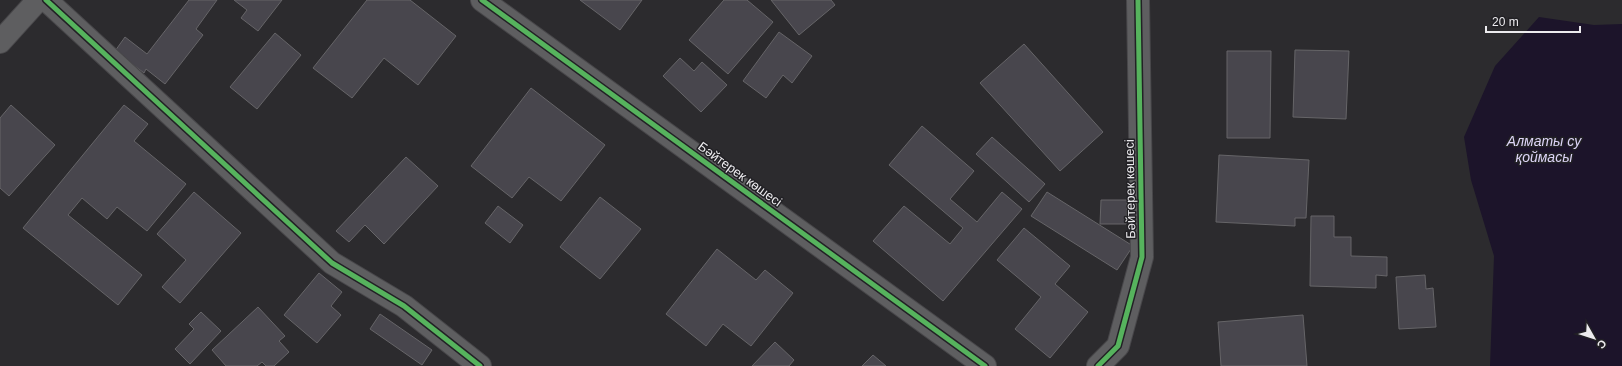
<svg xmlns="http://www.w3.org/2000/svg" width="1622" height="366" font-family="Helvetica,sans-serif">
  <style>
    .water { fill: #1c142a }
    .building { fill: #48464d; stroke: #666568 }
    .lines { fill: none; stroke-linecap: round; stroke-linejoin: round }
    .minor-casing { stroke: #48474a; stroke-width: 24 }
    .tertiary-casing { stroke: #48474a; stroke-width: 24 }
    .minor { stroke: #5e5e60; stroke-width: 22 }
    .tertiary { stroke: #5e5e60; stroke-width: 22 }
    .cycleway-casing { stroke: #222125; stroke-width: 8 }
    .cycleway { stroke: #56b35d; stroke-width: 5 }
    .labels { text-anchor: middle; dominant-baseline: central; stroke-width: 3; stroke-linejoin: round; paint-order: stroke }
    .street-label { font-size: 13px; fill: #ecebee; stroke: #222125 }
    .water-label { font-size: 14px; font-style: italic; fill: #ddd5f7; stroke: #222125 }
  </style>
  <rect width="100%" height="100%" fill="#2c2b2e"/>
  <!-- water -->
  <path class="water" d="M 1539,17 L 1594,25 L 1622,24 L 1622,366 L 1490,366 L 1494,256 L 1471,180 L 1464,137 L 1495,66 Z"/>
  <!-- building -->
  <path class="building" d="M 189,0 L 217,0 L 196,29 L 203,35 L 165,84 L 146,69 L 144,73 L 115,51 L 125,37 L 147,54 Z
    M 234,0 L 282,0 L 258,31 L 241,18 L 247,10 Z
    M 367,0 L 410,0 L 456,36 L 418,85 L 384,58 L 352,98 L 313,68 Z
    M 580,0 L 642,0 L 620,30 Z
    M 724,0 L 747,0 L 773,22 L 728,74 L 689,40 Z
    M 771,0 L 831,0 L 835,5 L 799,35 Z
    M 779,32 L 812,56 L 792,83 L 783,75 L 766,98 L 743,81 Z
    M 275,33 L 301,55 L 257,109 L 230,87 Z
    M 1024,44 L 1103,132 L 1060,171 L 980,83 Z
    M 1295,50 L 1349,51 L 1346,119 L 1293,117 Z
    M 1227,51 L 1271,51 L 1270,138 L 1227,138 Z
    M 680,58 L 694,71 L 702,62 L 727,85 L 701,112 L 663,76 Z
    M 531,88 L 605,145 L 561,201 L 529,177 L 512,198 L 471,166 Z
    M 11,105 L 55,145 L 9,196 L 0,188 L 0,118 Z
    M 124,105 L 148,124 L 134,141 L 186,184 L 147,231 L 117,207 L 107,219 L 82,198 L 68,215 L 142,275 L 118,305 L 23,228 Z
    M 922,126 L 974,171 L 950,199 L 977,222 L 1002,192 L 1022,209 L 943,301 L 873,241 L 904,206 L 950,244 L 963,228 L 889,165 Z
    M 992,137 L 1045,184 L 1029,202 L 976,154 Z
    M 1219,155 L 1309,160 L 1306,218 L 1295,218 L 1295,226 L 1216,222 Z
    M 406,157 L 438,186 L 384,244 L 365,225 L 349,242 L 336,231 Z
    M 194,192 L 241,233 L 180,303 L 162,287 L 186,260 L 157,234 Z
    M 1047,192 L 1133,246 L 1117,270 L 1031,216 Z
    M 600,197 L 641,229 L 600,279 L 560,247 Z
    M 1101,200 L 1127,200 L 1126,224 L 1100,224 Z
    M 498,206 L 523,225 L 510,243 L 485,223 Z
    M 1311,216 L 1334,216 L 1334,237 L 1351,237 L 1351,256 L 1387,257 L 1387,276 L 1376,275 L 1376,288 L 1310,286 Z
    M 1024,228 L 1070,266 L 1055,284 L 1088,312 L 1050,358 L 1015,329 L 1041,297 L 997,260 Z
    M 717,249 L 756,280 L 765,270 L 793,293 L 751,346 L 723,324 L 706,346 L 666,314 Z
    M 319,273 L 342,292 L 331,306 L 341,315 L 317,343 L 284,315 Z
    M 1425,275 L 1426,289 L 1433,288 L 1436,327 L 1399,329 L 1396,277 Z
    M 258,307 L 285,336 L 279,341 L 289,352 L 274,366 L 266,366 L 262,362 L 257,366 L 226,366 L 212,350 Z
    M 201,312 L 221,331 L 190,364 L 175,349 L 194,329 L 189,324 Z
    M 380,314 L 432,350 L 422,365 L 370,329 Z
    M 1303,315 L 1307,366 L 1221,366 L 1218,322 Z
    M 775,342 L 794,360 L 789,366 L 752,366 Z
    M 873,355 L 886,366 L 862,366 Z"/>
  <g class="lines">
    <!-- minor casing -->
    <g class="minor-casing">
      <path id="minor" d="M 46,0 L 332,263 L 404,306 L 480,366
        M 0,42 L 38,0
        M 1098,366 L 1118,346 L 1142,257 L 1138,0"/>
    </g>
    <!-- tertiary casing -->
    <g class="tertiary-casing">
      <path id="tertiary" d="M 482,0 L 985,366"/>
    </g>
    <!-- minor -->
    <use href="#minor" class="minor"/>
    <!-- tertiary -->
    <use href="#tertiary" class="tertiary"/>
    <!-- cycleway casing -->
    <g class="cycleway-casing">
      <path id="cycleway" d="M 46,0 L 332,263 L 404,306 L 480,366
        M 482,0 L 985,366
        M 1098,366 L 1118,346 L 1142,257 L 1138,0"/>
    </g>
    <!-- cycleway -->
    <use href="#cycleway" class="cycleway"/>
  </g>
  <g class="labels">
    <!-- street labels -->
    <g class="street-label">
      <text transform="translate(740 174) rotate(36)">Бәйтерек көшесі</text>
      <text transform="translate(1130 189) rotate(-91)">Бәйтерек көшесі</text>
    </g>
    <!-- water labels -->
    <g class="water-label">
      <text x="1544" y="141">Алматы су<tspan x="1544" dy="16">қоймасы</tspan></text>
    </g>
  </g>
  <!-- north arrow -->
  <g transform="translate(1594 338) rotate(129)" stroke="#222125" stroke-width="3" paint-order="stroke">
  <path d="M0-3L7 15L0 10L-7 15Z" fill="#ecebee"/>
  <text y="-6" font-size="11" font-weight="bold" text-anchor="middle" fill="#ecebee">С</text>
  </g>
  <!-- scale -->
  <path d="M1486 26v6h94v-6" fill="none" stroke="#ecebee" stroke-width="2"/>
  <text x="1492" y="26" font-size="12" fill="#ecebee" stroke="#222125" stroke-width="3" paint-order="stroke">20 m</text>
</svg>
